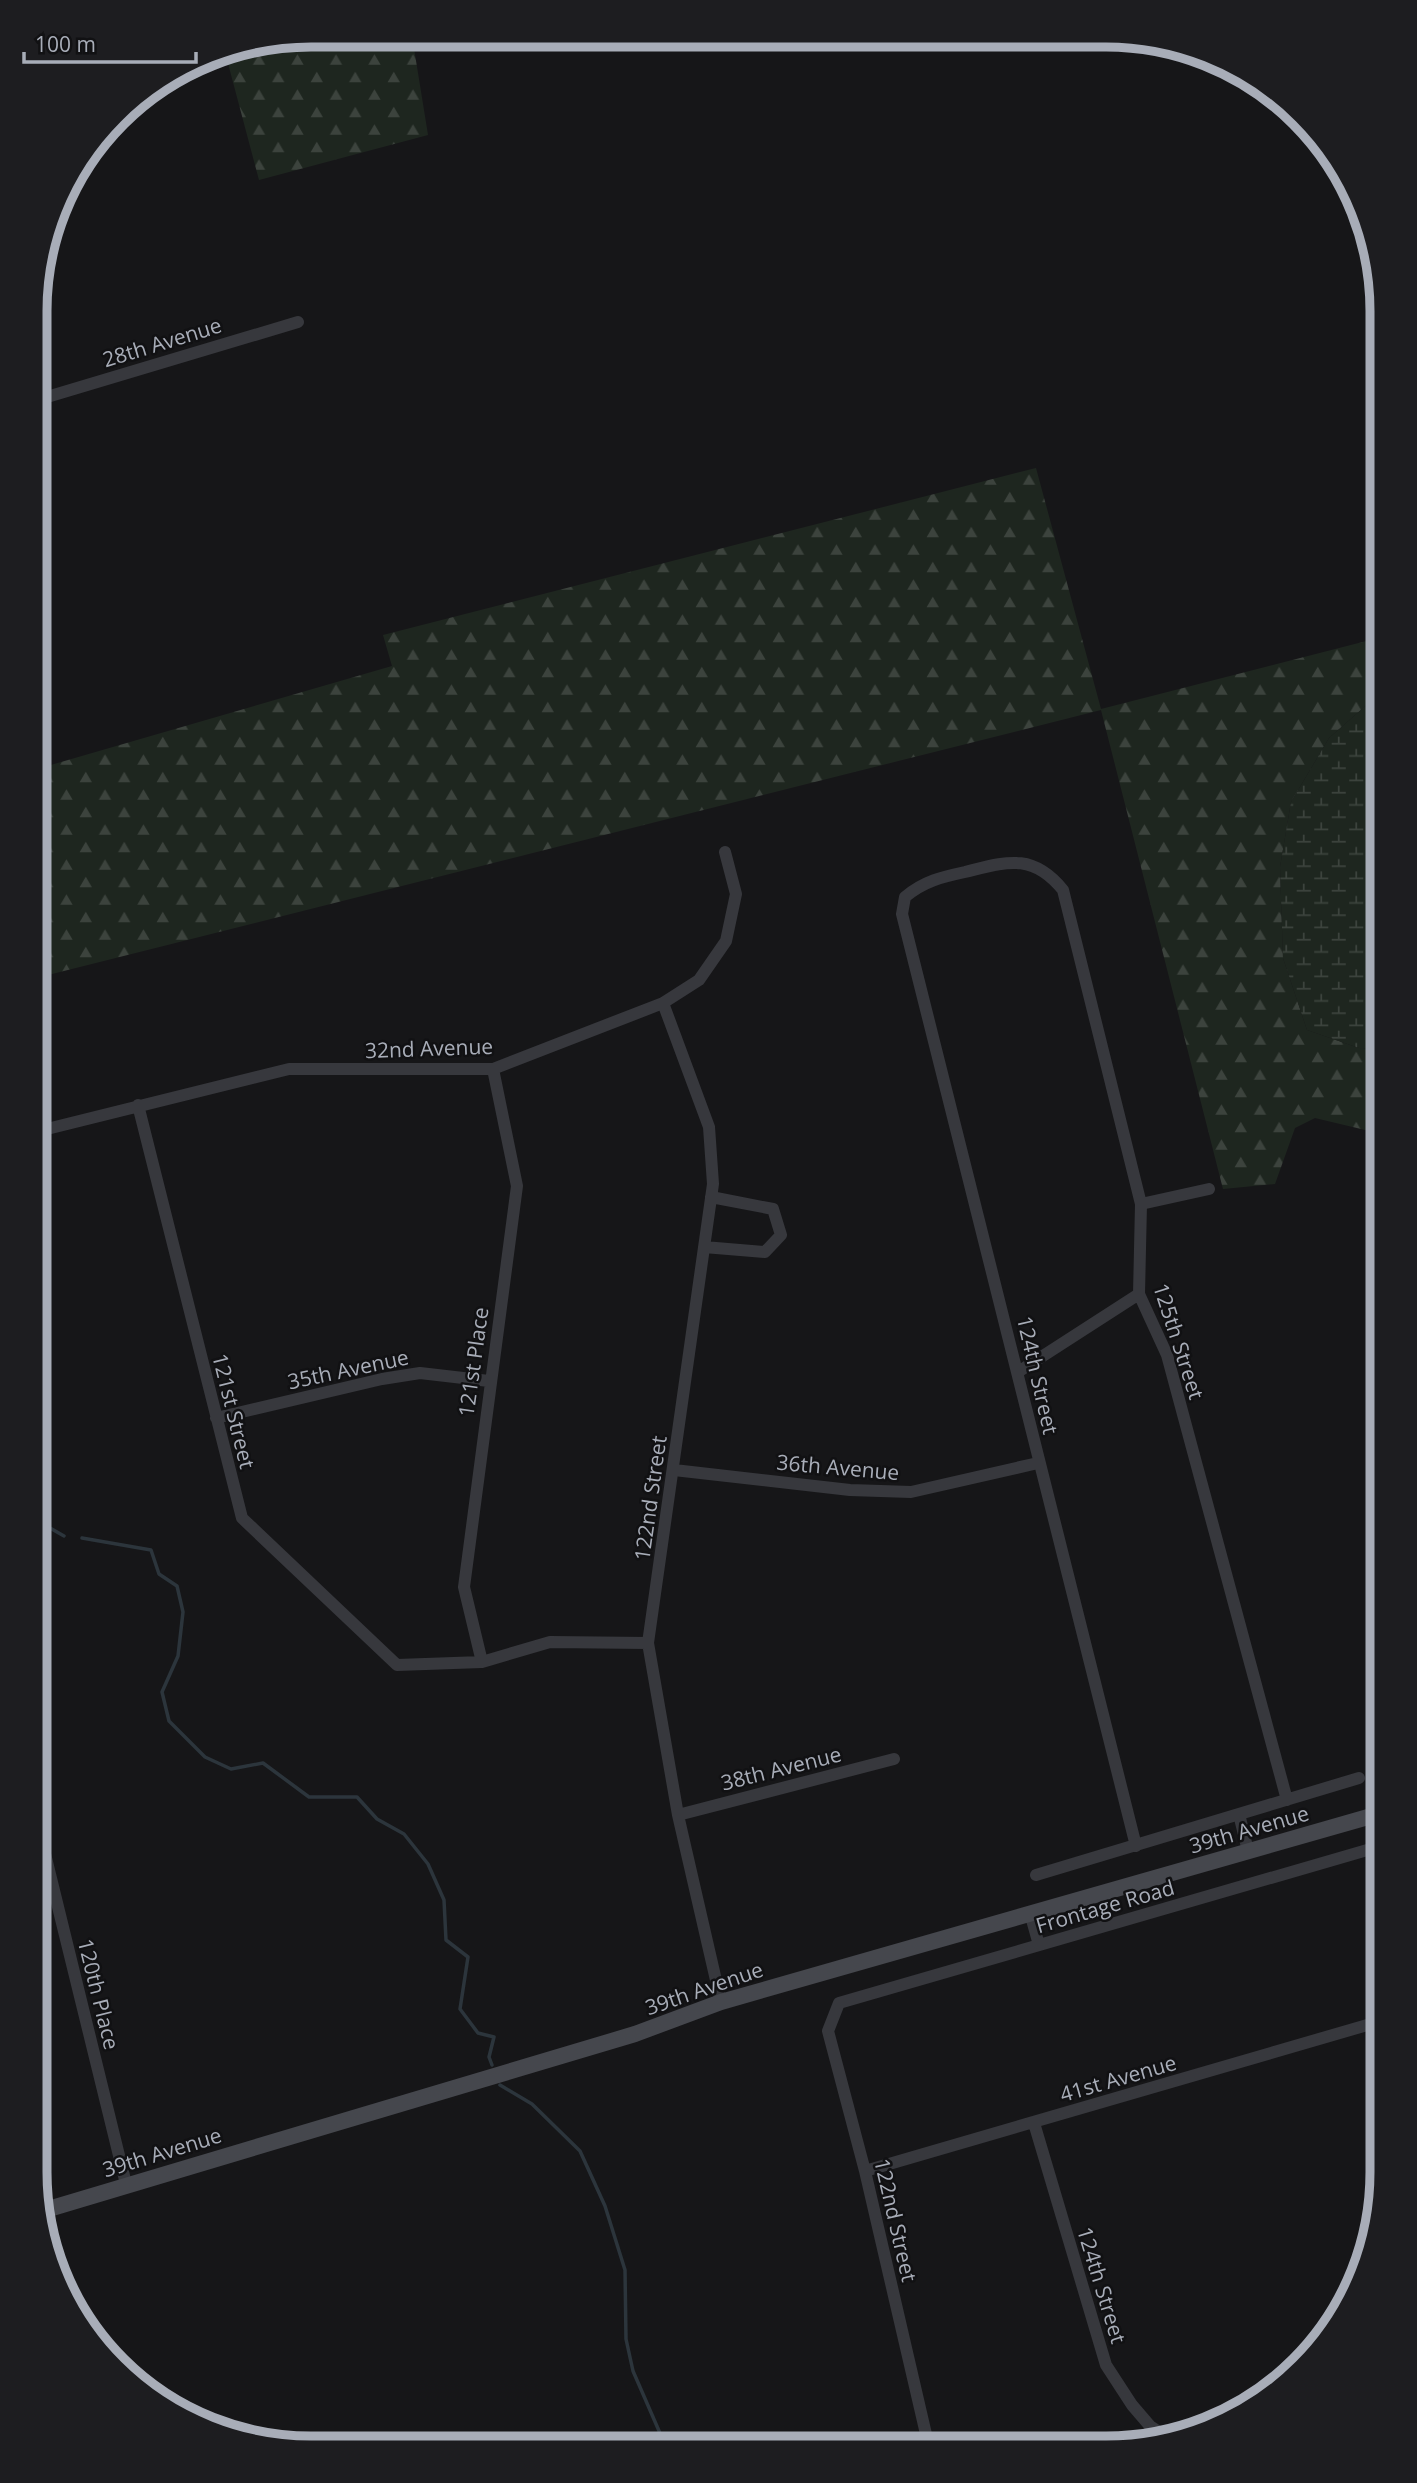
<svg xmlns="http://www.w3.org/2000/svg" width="1417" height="2483" font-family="'Open Sans',sans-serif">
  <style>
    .forest { fill: url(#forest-firs) }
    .wetland { fill: url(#wetland-marsh) }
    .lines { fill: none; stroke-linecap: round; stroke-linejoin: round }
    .stream { stroke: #2c353c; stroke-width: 3.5 }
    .street { stroke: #37383d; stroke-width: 12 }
    .secondary { stroke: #45474d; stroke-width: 16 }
    .labels { text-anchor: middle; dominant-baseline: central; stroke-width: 5; stroke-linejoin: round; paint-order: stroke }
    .street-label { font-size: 21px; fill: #a8adb8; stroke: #111113 }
    .rim { fill: none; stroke: #a8adb8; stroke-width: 9 }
  </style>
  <defs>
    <pattern id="forest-firs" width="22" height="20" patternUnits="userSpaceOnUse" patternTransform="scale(1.75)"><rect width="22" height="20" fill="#1e261f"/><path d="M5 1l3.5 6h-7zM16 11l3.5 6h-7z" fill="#3c433d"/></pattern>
    <pattern id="wetland-marsh" width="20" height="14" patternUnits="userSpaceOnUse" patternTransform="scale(1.75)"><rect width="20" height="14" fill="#1e261f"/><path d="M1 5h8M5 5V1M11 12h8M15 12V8" fill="none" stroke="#3c433d"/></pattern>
  </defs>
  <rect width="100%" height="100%" fill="#161618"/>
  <!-- forest -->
  <path class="forest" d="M 312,35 L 412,36 L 428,135 L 259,180 L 225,52 Z
    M 1036,468 L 1101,709 L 1382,637 L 1382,703 L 1370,702 L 1329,738 L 1291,802 L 1280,867 L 1283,958 L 1307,1030 L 1359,1048 L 1382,1049 L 1382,1134 L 1315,1118 L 1295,1128 L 1275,1184 L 1223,1189 L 1101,710 L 36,978 L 37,769 L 392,666 L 383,635 Z"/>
  <!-- wetland -->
  <path class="wetland" d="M 1370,702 L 1382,703 L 1382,1049 L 1359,1048 L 1307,1030 L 1283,958 L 1280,867 L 1291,802 L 1329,738 Z"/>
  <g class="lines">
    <!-- stream -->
    <path class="stream" d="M 36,1520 L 64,1536
      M 82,1538 L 151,1550 L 159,1574 L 177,1586 L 183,1612 L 178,1656 L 162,1692 L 169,1721 L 205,1757 L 231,1769 L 263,1763 L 309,1797 L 357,1797 L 377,1819 L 404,1834 L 428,1864 L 444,1900 L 446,1940 L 468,1957 L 460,2009 L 478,2033 L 494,2037 L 489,2057 L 492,2065
      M 500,2085 L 532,2104 L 580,2151 L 605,2206 L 625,2270 L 626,2339 L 633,2371 L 666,2447"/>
    <!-- street -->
    <path class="street" d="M 37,400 L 298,322
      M 663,1003 L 709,1127 L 713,1184 L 648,1643 L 678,1815 L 721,2002
      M 138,1105 L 242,1518 L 397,1665 L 482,1662 L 550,1642 L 648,1643
      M 51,1128 L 289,1069 L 493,1069 L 663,1003 L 699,980 L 726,941 L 736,894 L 725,852
      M 1141,1204 L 1209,1189
      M 704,1247 L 765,1252 L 781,1235 L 773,1209 L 711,1197
      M 1018,1372 L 1139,1294
      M 216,1418 L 382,1379 L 420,1373 L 489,1381
      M 674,1470 L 850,1490 L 911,1492 L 1038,1463
      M 482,1662 L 464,1587 L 517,1186 L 493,1069
      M 35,1813 L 126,2184
      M 1239,1814 L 1248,1851
      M 678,1815 L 894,1759
      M 1136,1846 L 902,914 L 905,897 C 924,881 942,877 965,872 C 1006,862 1032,852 1063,890 L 1141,1204 L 1139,1294 L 1167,1355 L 1287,1800
      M 1036,1875 L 1359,1778
      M 1030,1913 L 1039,1945
      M 1034,2123 L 1106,2365 L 1132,2405 L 1150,2426 L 1168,2438
      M 865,2171 L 1381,2021
      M 929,2447 L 865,2171 L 828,2031 L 839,2003 L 1381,1846"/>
    <!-- secondary -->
    <path class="secondary" d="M 42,2211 L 635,2034 L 721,2002 L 1382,1813"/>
  </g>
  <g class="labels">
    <!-- street labels -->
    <g class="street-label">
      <text transform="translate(162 342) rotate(-17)">28th Avenue</text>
      <text transform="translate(429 1048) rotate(-2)">32nd Avenue</text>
      <text transform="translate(1179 1341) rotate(72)">125th Street</text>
      <text transform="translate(473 1362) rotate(-82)">121st Place</text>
      <text transform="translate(348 1369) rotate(-12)">35th Avenue</text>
      <text transform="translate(1038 1375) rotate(77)">124th Street</text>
      <text transform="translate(234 1411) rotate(76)">121st Street</text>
      <text transform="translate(838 1467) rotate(5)">36th Avenue</text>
      <text transform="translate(650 1498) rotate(-82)">122nd Street</text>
      <text transform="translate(781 1768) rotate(-14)">38th Avenue</text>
      <text transform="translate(1249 1829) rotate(-16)">39th Avenue</text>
      <text transform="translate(1105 1906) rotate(-16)">Frontage Road</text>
      <text transform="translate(704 1988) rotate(-19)">39th Avenue</text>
      <text transform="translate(99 1994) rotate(76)">120th Place</text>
      <text transform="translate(1118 2078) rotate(-16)">41st Avenue</text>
      <text transform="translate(162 2152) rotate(-17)">39th Avenue</text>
      <text transform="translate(896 2220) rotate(77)">122nd Street</text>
      <text transform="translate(1102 2285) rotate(73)">124th Street</text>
    </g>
  </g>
  <!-- crop -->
  <path d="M0 0H1417V2483H0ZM311 47H1106A264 264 0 0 1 1370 311V2172A264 264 0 0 1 1106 2436H311A264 264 0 0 1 47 2172V311A264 264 0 0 1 311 47Z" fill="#1d1d20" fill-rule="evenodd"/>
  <path class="rim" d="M311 47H1106A264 264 0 0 1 1370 311V2172A264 264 0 0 1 1106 2436H311A264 264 0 0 1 47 2172V311A264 264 0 0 1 311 47Z"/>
  <!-- scale -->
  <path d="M24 52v10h172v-10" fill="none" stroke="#a8adb8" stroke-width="3.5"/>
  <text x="35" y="52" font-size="21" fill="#a8adb8" stroke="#111113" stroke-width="5" paint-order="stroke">100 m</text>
</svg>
